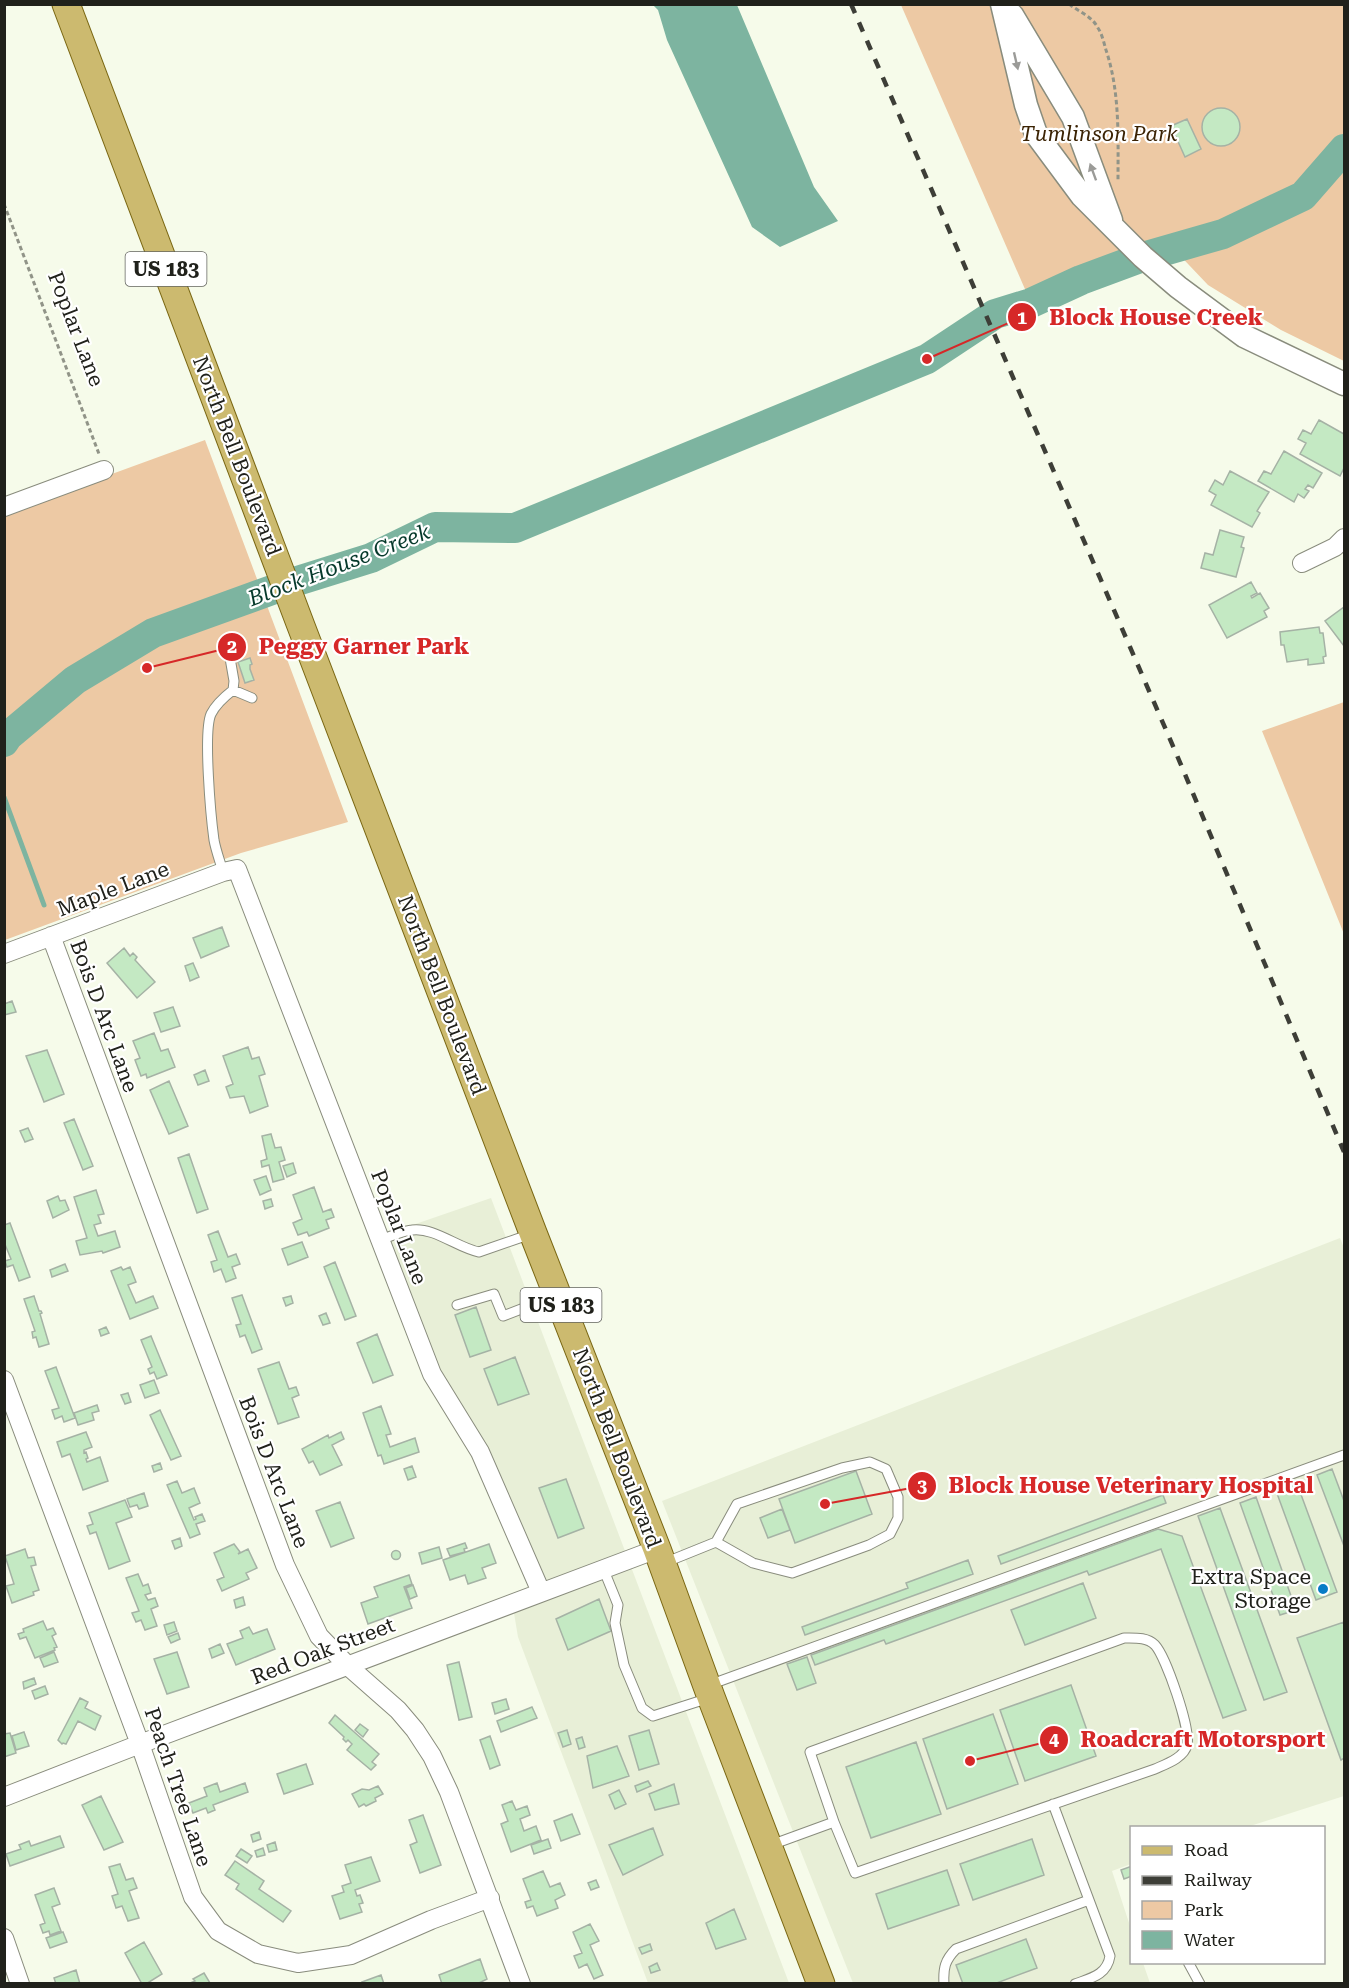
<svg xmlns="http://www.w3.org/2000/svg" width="1349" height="1988" font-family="'Roboto Serif',serif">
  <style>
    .built { fill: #e8efd7 }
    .green { fill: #edc9a4 }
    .water { fill: #7db4a0 }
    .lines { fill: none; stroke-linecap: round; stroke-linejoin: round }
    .stream { stroke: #7db4a0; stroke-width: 5 }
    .river { stroke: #7db4a0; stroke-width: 30 }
    .building { fill: #c4e9c3; stroke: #a5b2a5; stroke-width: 1.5 }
    .service-casing { stroke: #898c7d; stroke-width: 11 }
    .minor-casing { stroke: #898c7d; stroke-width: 20 }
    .tertiary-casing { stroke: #898c7d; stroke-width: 25 }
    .primary-casing { stroke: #7a6713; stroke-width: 29 }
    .path { stroke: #919488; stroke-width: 3; stroke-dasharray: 4.5 3; stroke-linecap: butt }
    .service { stroke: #fff; stroke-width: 9 }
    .minor { stroke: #fff; stroke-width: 18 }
    .tertiary { stroke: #fff; stroke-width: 22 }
    .primary { stroke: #ccba6f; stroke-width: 27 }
    .rail { stroke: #3d3e37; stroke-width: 4.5; stroke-dasharray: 10 10; stroke-linecap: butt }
    .oneway { fill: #9b9b98 }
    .poi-dot { fill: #077cc6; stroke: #fff; stroke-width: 2 }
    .labels { text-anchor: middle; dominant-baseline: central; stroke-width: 4.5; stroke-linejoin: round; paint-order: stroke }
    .shield { fill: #fff; stroke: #63645f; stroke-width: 1.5 }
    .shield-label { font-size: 20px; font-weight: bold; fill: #20211b }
    .park-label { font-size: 21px; font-style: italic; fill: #3b2304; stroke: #fff }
    .street-label { font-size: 21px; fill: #20211b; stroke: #fff }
    .poi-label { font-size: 21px; fill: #20211b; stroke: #fff; text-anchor: end }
    .water-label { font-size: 22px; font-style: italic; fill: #06392b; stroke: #fff }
    .leader { fill: none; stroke: #d62828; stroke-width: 2 }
    .callout-dot { fill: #d62828; stroke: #fff; stroke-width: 2 }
    .mark-label { font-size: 18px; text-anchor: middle; font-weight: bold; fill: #fff }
    .callout-label { font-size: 22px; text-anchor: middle; font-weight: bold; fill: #d62828; stroke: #fff; stroke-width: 4.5; stroke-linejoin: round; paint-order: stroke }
  </style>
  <rect width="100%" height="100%" fill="#f6fbea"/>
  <!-- built -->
  <path class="built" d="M 491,1198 L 789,1983 L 648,1983 L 518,1637 L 514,1613 L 538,1603 L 372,1239 Z
    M 1340,1238 L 1344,1248 L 1344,1796 L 1247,1827 L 1132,1828 L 1131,1864 L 1112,1871 L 1131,1929 L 1132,1962 L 1143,1963 L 1150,1983 L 853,1983 L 662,1501 Z"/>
  <!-- green -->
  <path class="green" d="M 901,5 L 1344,5 L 1344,361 L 1281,330 L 1208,285 L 1170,245 L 1081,280 L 1031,303 Z
    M 205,440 L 348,822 L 241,853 L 5,940 L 5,513 Z
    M 1344,702 L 1344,934 L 1262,731 Z"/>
  <!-- water -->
  <path class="water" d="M 653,5 L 737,5 L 814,187 L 838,221 L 780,247 L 752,227 L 667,40 L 658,10 Z"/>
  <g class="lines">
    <!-- stream -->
    <path class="stream" d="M 4,797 L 44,905"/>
    <!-- river -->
    <path class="river" d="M 4,742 L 8,736 L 75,680 L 153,633 L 294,582 L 371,558 L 435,527 L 515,528 L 927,359 L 995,314 L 1031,303 L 1081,280 L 1143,257 L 1223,234 L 1303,196 L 1344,149"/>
  </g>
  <!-- building -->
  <path class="building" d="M1202 127a19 19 0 1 1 38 0a19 19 0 1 1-38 0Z
    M 1187,119 L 1201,149 L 1185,157 L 1171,126 Z
    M 1319,420 L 1344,434 L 1344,468 L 1340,476 L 1300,454 L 1306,443 L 1298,439 L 1303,430 L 1311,434 Z
    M 1284,451 L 1322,473 L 1313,488 L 1308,485 L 1305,489 L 1309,491 L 1304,498 L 1298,494 L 1294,502 L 1258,481 L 1264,471 L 1271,474 Z
    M 1230,471 L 1269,492 L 1257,511 L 1260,513 L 1252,527 L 1211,505 L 1216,495 L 1209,491 L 1215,480 L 1223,485 Z
    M 1220,530 L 1244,537 L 1241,547 L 1244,548 L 1236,577 L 1201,568 L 1205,553 L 1213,555 Z
    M 1251,582 L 1257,593 L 1251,596 L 1252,598 L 1260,593 L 1269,608 L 1264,611 L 1267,617 L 1227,638 L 1209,605 Z
    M 1344,607 L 1344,646 L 1325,621 Z
    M 1319,627 L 1320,633 L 1323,633 L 1326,656 L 1323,657 L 1324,663 L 1308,665 L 1308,659 L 1287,662 L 1284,645 L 1281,645 L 1280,632 Z
    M 250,658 L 252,664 L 250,665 L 250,669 L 254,680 L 245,683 L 238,662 Z
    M 222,927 L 229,946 L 201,958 L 193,938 Z
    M 124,948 L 130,956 L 133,953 L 137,957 L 135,960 L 155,982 L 137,998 L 107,963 Z
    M 193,963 L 199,977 L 190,981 L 185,966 Z
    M 12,1001 L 16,1012 L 4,1015 L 4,1004 Z
    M 173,1007 L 180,1026 L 161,1032 L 154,1013 Z
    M 154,1033 L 161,1051 L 168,1049 L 175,1067 L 147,1078 L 146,1074 L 141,1076 L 135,1060 L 140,1058 L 133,1041 Z
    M 248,1047 L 252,1059 L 259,1057 L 265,1074 L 259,1076 L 268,1106 L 250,1113 L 244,1096 L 230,1098 L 226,1087 L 233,1084 L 223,1056 Z
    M 47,1050 L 64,1094 L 44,1102 L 26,1056 Z
    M 205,1070 L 209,1081 L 198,1085 L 194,1075 Z
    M 169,1081 L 188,1126 L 169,1134 L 150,1090 Z
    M 74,1119 L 93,1166 L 83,1170 L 64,1123 Z
    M 28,1128 L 33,1139 L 25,1142 L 20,1131 Z
    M 271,1134 L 275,1148 L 281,1147 L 285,1160 L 279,1162 L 284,1179 L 273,1182 L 269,1165 L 262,1167 L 261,1161 L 267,1159 L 262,1136 Z
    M 189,1154 L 208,1209 L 197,1213 L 178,1158 Z
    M 293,1163 L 296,1173 L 287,1177 L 283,1166 Z
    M 266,1176 L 271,1190 L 260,1195 L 254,1180 Z
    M 314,1187 L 323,1212 L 331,1209 L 334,1217 L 326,1220 L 329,1228 L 309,1236 L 307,1232 L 298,1235 L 293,1223 L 302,1219 L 293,1195 Z
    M 96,1190 L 104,1214 L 98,1215 L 101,1223 L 94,1225 L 98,1236 L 115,1231 L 120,1247 L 103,1253 L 102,1251 L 80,1255 L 76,1241 L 87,1238 L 74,1197 Z
    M 58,1196 L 60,1201 L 65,1200 L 69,1210 L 53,1218 L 47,1201 Z
    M 271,1199 L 273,1206 L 265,1209 L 263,1201 Z
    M 10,1223 L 30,1277 L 19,1281 L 13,1265 L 7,1267 L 5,1261 L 11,1259 L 4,1242 L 4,1225 Z
    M 218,1231 L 228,1257 L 236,1254 L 240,1264 L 232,1267 L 236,1278 L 226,1282 L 221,1269 L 214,1272 L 211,1262 L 217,1260 L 208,1235 Z
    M 302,1242 L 308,1257 L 288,1265 L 282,1249 Z
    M 335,1262 L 356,1316 L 345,1320 L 324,1267 Z
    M 65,1264 L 68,1271 L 52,1277 L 50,1270 Z
    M 121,1267 L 123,1270 L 130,1267 L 136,1282 L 128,1285 L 136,1303 L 153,1296 L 158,1308 L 130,1319 L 111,1271 Z
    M 242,1295 L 262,1349 L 252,1353 L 245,1335 L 240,1337 L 236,1325 L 241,1324 L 232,1298 Z
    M 34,1296 L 39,1311 L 41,1311 L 42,1313 L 40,1314 L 49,1344 L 39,1347 L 36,1337 L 33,1338 L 32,1332 L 35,1331 L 24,1299 Z
    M 291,1296 L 293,1303 L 286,1306 L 283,1298 Z
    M 476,1307 L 491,1350 L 470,1357 L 455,1315 Z
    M 326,1313 L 330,1323 L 323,1325 L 319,1316 Z
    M 106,1327 L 109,1333 L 101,1336 L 99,1330 Z
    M 377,1334 L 393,1375 L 373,1383 L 357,1343 Z
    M 151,1336 L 167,1375 L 157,1379 L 154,1372 L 150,1374 L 148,1369 L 152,1367 L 141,1340 Z
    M 515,1357 L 529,1394 L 498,1405 L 484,1369 Z
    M 279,1362 L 289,1389 L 296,1387 L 299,1395 L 292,1398 L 299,1417 L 278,1424 L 258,1369 Z
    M 56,1367 L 75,1418 L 64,1422 L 62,1416 L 55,1419 L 52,1410 L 59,1408 L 45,1371 Z
    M 154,1380 L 159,1393 L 145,1398 L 140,1385 Z
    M 128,1393 L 131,1402 L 125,1404 L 121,1395 Z
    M 97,1405 L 99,1411 L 92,1413 L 94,1420 L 78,1425 L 74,1413 Z
    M 381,1406 L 391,1434 L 386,1435 L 390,1447 L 415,1438 L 419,1452 L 384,1464 L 381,1455 L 378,1456 L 363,1413 Z
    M 160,1410 L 181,1456 L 171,1460 L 150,1415 Z
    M 86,1432 L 92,1447 L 84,1450 L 84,1453 L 86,1452 L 88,1458 L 86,1459 L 87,1462 L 100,1457 L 108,1481 L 83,1490 L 70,1454 L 62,1457 L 57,1442 Z
    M 341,1432 L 344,1439 L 332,1445 L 342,1465 L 320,1475 L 313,1461 L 309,1463 L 302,1449 L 328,1435 L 329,1438 Z
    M 160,1463 L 162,1469 L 154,1472 L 152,1466 Z
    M 412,1466 L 416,1477 L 408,1480 L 404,1469 Z
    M 1332,1469 L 1344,1501 L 1344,1546 L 1317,1475 Z
    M 856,1471 L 872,1514 L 795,1543 L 779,1499 Z
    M 566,1479 L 584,1528 L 558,1538 L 539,1488 Z
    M 177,1481 L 182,1493 L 194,1488 L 200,1503 L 189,1508 L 194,1520 L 196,1519 L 195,1517 L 202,1514 L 205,1521 L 196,1524 L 200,1534 L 190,1538 L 167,1485 Z
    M 1296,1481 L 1337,1592 L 1316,1600 L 1275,1488 Z
    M 144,1493 L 148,1506 L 139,1509 L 137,1505 L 130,1507 L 127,1499 Z
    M 1163,1495 L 1166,1503 L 1001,1564 L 998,1556 Z
    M 1256,1497 L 1296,1610 L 1280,1615 L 1240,1503 Z
    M 125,1500 L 132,1517 L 116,1523 L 130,1561 L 109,1569 L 96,1532 L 90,1534 L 87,1526 L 93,1524 L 89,1513 Z
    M 340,1502 L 354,1538 L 331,1547 L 316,1511 Z
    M 1220,1508 L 1287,1692 L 1264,1700 L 1198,1516 Z
    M 782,1509 L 790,1530 L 768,1538 L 760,1518 Z
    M 1158,1529 L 1182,1536 L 1246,1710 L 1223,1718 L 1161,1549 L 1089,1575 L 1087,1571 L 886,1644 L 884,1640 L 815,1665 L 811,1655 Z
    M 180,1538 L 182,1546 L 175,1549 L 172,1541 Z
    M 465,1543 L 467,1548 L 464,1549 L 465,1552 L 450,1556 L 447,1549 Z
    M 234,1544 L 240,1552 L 238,1554 L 248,1549 L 257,1568 L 246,1573 L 249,1579 L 222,1591 L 217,1580 L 224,1577 L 214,1553 Z
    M 489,1544 L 496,1563 L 482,1568 L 486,1578 L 468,1584 L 465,1575 L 450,1580 L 443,1560 Z
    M 439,1547 L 442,1558 L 422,1564 L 419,1553 Z
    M 25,1549 L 28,1558 L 34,1557 L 36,1565 L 31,1566 L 39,1590 L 33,1592 L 34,1595 L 12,1603 L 6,1586 L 14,1584 L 5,1556 Z
    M391.5 1555a4.5 4.5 0 1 1 9 0a4.5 4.5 0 1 1-9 0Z
    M 968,1560 L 973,1574 L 805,1635 L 802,1627 L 908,1588 L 906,1583 Z
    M 138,1574 L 143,1586 L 148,1584 L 151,1593 L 145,1595 L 148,1600 L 155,1598 L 158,1606 L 151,1609 L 157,1626 L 145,1630 L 141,1620 L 136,1622 L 132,1613 L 139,1611 L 126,1578 Z
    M 409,1575 L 412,1584 L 404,1587 L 412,1608 L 368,1624 L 361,1603 L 378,1597 L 374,1587 Z
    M 1083,1583 L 1096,1618 L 1025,1645 L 1011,1610 Z
    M 413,1585 L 417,1596 L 410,1599 L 406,1588 Z
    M 243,1597 L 245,1605 L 236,1608 L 234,1600 Z
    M 599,1599 L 611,1631 L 568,1650 L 556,1619 Z
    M 43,1621 L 47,1630 L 53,1628 L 56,1634 L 52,1636 L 57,1647 L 54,1648 L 55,1650 L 35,1658 L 26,1637 L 20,1639 L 18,1634 L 24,1632 L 23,1629 Z
    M 174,1622 L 177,1631 L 167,1635 L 164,1625 Z
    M 1344,1622 L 1344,1758 L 1341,1760 L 1297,1638 Z
    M 249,1627 L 253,1634 L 267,1629 L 275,1649 L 236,1665 L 227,1644 L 243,1638 L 240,1631 Z
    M 178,1633 L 180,1639 L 171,1643 L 168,1637 Z
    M 220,1644 L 224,1653 L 212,1658 L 209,1649 Z
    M 54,1652 L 58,1662 L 44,1667 L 40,1658 Z
    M 177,1652 L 189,1687 L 167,1694 L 154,1659 Z
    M 807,1657 L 816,1683 L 797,1690 L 787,1664 Z
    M 459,1662 L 472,1717 L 459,1720 L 447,1665 Z
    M 34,1678 L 36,1684 L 24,1689 L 23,1682 Z
    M 1071,1685 L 1096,1756 L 1025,1781 L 1000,1710 Z
    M 45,1686 L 48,1694 L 35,1699 L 32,1691 Z
    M 80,1698 L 88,1702 L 85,1708 L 101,1716 L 95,1730 L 78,1721 L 66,1744 L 63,1743 L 62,1744 L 58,1740 Z
    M 506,1699 L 509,1709 L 495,1714 L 492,1703 Z
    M 532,1707 L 537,1718 L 501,1732 L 497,1721 Z
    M 993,1714 L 1018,1784 L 947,1809 L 923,1739 Z
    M 335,1715 L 379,1754 L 372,1762 L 376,1765 L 371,1770 L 347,1750 L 352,1744 L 348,1740 L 346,1742 L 343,1739 L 344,1737 L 329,1723 Z
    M 360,1724 L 368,1730 L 363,1737 L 355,1730 Z
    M 567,1730 L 571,1744 L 563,1747 L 558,1733 Z
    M 649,1730 L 659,1764 L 639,1770 L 629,1736 Z
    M 24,1732 L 29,1746 L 16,1750 L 12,1736 Z
    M 10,1733 L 16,1753 L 4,1757 L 4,1734 Z
    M 490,1736 L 500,1765 L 490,1769 L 480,1740 Z
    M 582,1737 L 585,1747 L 579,1749 L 576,1739 Z
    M 916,1742 L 941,1814 L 871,1838 L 846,1767 Z
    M 617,1746 L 629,1776 L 593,1788 L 587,1756 Z
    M 306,1764 L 313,1784 L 284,1794 L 277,1774 Z
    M 648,1781 L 651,1786 L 637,1792 L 635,1786 Z
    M 217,1783 L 220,1792 L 245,1783 L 248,1792 L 213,1805 L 215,1810 L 208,1813 L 206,1808 L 193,1813 L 189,1803 L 207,1796 L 204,1788 Z
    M 674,1784 L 679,1804 L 655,1810 L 649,1794 Z
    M 378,1786 L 383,1794 L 375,1798 L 376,1801 L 366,1806 L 364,1804 L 359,1807 L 352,1794 L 362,1789 L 369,1790 Z
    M 619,1790 L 626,1804 L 615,1809 L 609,1795 Z
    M 101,1796 L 123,1842 L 104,1850 L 82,1805 Z
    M 512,1801 L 516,1810 L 527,1806 L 530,1815 L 520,1819 L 524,1831 L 536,1826 L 541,1840 L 511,1852 L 501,1824 L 508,1821 L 502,1805 Z
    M 572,1814 L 580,1834 L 561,1841 L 554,1821 Z
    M 423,1815 L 441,1865 L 420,1873 L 410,1845 L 417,1842 L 409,1820 Z
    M 653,1828 L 663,1855 L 623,1875 L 609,1845 Z
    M 259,1832 L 261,1839 L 253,1842 L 251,1835 Z
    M 60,1836 L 64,1847 L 10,1866 L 6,1854 L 21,1849 L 19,1845 L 29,1841 L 31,1846 Z
    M 548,1839 L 551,1848 L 534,1854 L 531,1845 Z
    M 1032,1839 L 1044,1875 L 973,1900 L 960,1864 Z
    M 275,1842 L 277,1850 L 269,1852 L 267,1845 Z
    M 263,1848 L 265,1855 L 257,1857 L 255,1851 Z
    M 241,1849 L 252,1856 L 247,1863 L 236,1856 Z
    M 371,1857 L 380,1881 L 355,1890 L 357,1896 L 360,1895 L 363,1903 L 359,1904 L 362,1912 L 340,1919 L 332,1896 L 344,1892 L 342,1886 L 351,1883 L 345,1865 Z
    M 235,1861 L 264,1881 L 259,1889 L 291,1911 L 283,1922 L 236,1889 L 239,1884 L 225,1875 Z
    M 120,1864 L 126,1880 L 133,1878 L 137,1888 L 129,1891 L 139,1918 L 128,1921 L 122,1906 L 116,1908 L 112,1896 L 118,1894 L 109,1867 Z
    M 1132,1866 L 1132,1876 L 1124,1879 L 1121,1870 Z
    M 947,1870 L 959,1905 L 888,1929 L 876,1894 Z
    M 543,1871 L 550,1887 L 560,1883 L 565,1895 L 555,1900 L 558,1908 L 537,1916 L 533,1906 L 527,1908 L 525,1902 L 531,1900 L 523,1879 Z
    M 596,1880 L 599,1887 L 591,1890 L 588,1883 Z
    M 54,1888 L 60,1904 L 52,1907 L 61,1931 L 50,1935 L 49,1931 L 43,1933 L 40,1925 L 45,1923 L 35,1895 Z
    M 734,1909 L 746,1939 L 716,1949 L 706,1923 Z
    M 590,1924 L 599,1941 L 590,1945 L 603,1975 L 594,1979 L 587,1964 L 579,1968 L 574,1956 L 582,1953 L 573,1932 Z
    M 63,1932 L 67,1942 L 50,1948 L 46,1938 Z
    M 1026,1939 L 1037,1968 L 994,1984 L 963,1984 L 956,1965 Z
    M 144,1942 L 162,1974 L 146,1984 L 142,1984 L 125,1953 Z
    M 650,1944 L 652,1950 L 642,1954 L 639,1948 Z
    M 480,1959 L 487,1979 L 477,1984 L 442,1984 L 439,1975 Z
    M 657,1963 L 660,1970 L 651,1973 L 649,1967 Z
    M 76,1970 L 80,1984 L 56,1984 L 54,1978 Z
    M 204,1973 L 210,1983 L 188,1984 L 195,1981 L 193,1979 Z
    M 381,1975 L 384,1984 L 363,1984 L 362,1982 Z"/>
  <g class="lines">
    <!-- service casing -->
    <g class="service-casing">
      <path id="service" d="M 233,690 L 252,698
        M 223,872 C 220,861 216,851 214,840 C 211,818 203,732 211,714 C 216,704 224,697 233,690 L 234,681 L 230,658
        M 380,1240 C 390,1237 401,1231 412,1230 C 434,1227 458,1248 479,1252 L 531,1234
        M 457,1305 L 494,1294 L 503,1316 L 555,1296
        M 664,1563 L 716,1542 L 753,1563 L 792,1573 L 869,1545 L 890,1534 L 898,1518 L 898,1497 L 886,1469 L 870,1462 L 842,1468 L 737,1504 L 716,1542
        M 603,1568 L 618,1605 L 615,1623 L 624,1665 L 642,1708 L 653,1716 L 709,1698
        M 709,1685 L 1344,1455
        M 1053,1804 L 1110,1956 C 1107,1975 1091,1978 1075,1984
        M 771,1845 L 834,1822 L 810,1752 L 1124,1638 C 1135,1638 1147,1637 1155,1645 C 1166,1657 1191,1729 1187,1745 C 1184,1758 1166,1764 1155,1769 L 855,1873 L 834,1822
        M 1188,1962 L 1200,1984
        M 944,1984 C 943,1968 945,1960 956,1949 L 1089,1900"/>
    </g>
    <!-- minor casing -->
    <g class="minor-casing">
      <path id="minor" d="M 4,507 L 104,470
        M 1302,563 L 1335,547 L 1344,538
        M 51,936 L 285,1565 L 319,1636 L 348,1666 L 398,1710 L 415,1730 L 432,1756 L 449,1792 L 521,1984
        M 4,954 L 223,872 L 237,869 L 432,1374 L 480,1452 L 541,1592
        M 4,1380 L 140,1744 L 193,1897 L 218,1931 L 258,1954 L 298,1963 L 351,1955 L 431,1920 L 490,1898
        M 4,1797 L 140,1744 L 657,1549
        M 4,1938 L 20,1984"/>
    </g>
    <!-- tertiary casing -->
    <g class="tertiary-casing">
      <path id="tertiary" d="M 1002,4 L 1026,105 L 1036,134 L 1082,196 L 1143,257 L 1178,287 L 1244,336 L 1344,384
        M 1012,15 L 1073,117 L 1111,220"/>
    </g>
    <!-- primary casing -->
    <g class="primary-casing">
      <path id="primary" d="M 66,4 L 301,626 L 533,1233 L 657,1549 L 711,1697 L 821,1984"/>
    </g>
    <!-- path -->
    <path class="path" d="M 1069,4 C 1079,12 1092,16 1098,28 C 1102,34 1104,43 1106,50 C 1120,92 1118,136 1118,180
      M 4,204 L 99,454"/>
    <!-- service -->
    <use href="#service" class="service"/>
    <!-- minor -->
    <use href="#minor" class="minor"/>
    <!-- tertiary -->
    <use href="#tertiary" class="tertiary"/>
    <!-- primary -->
    <use href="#primary" class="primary"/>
    <!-- rail -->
    <path class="rail" d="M 851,4 L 1176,753 L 1344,1152"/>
  </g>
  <!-- one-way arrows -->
  <defs><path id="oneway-solid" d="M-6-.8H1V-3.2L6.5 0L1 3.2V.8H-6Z" transform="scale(1.5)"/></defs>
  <g class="oneway">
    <use href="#oneway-solid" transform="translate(1016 61) rotate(77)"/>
    <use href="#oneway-solid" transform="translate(1093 172) rotate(-110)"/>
  </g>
  <!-- markers -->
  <circle class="poi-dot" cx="1323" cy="1589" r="6"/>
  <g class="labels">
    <!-- shield labels -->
    <g class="shield">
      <rect x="125.5" y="252" width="81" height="34" rx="4.5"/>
      <rect x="520.5" y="1288" width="81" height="34" rx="4.5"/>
    </g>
    <g class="shield-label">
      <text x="166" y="269">US 183</text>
      <text x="561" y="1305">US 183</text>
    </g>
    <!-- park labels -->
    <g class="park-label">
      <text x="1099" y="134">Tumlinson Park</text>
    </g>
    <!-- street labels -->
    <g class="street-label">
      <text transform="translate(76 329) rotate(69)">Poplar Lane</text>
      <text transform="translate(237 456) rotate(69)">North Bell Boulevard</text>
      <text transform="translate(113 889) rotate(-21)">Maple Lane</text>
      <text transform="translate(442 995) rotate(69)">North Bell Boulevard</text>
      <text transform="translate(104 1016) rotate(70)">Bois D Arc Lane</text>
      <text transform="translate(399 1227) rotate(69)">Poplar Lane</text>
      <text transform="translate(617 1448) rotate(69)">North Bell Boulevard</text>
      <text transform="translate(274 1472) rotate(69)">Bois D Arc Lane</text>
      <text transform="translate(323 1651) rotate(-21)">Red Oak Street</text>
      <text transform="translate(178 1787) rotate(71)">Peach Tree Lane</text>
    </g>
    <!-- poi labels -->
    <g class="poi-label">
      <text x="1311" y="1577">Extra Space<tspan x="1311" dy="24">Storage</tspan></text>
    </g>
    <!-- water labels -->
    <g class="water-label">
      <text transform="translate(339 565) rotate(-21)">Block House Creek</text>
    </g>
  </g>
  <!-- callouts -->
  <path class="leader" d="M927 359L1022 317M147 668L232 647M825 1504L922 1486M970 1761L1054 1740"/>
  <g class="callout-dot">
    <circle cx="927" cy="359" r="6"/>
    <circle cx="147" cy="668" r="6"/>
    <circle cx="825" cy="1504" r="6"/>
    <circle cx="970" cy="1761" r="6"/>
    <circle cx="1022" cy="317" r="15"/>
    <circle cx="232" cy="647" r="15"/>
    <circle cx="922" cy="1486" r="15"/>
    <circle cx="1054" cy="1740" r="15"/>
  </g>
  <g class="mark-label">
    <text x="1022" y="324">1</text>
    <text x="232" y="653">2</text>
    <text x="922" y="1492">3</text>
    <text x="1054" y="1746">4</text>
  </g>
  <g class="callout-label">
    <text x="1156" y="325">Block House Creek</text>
    <text x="364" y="654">Peggy Garner Park</text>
    <text x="1131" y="1493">Block House Veterinary Hospital</text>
    <text x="1203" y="1747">Roadcraft Motorsport</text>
  </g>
  <!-- border -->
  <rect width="1349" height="1988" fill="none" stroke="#20211b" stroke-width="12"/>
  <!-- legend -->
  <rect x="1130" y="1826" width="195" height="138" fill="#ffffff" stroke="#a6a6a4" stroke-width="1.5"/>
  <rect x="1142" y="1846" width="30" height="9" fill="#ccba6f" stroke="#a6a6a4" stroke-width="1.5"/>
  <text x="1184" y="1856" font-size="18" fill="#20211b">Road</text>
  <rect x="1142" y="1876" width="30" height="9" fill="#3d3e37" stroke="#a6a6a4" stroke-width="1.5"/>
  <text x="1184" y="1886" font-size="18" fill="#20211b">Railway</text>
  <rect x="1142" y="1901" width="30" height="18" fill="#edc9a4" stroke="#a6a6a4" stroke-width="1.5"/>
  <text x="1184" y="1916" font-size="18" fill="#20211b">Park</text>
  <rect x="1142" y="1931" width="30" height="18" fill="#7db4a0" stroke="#a6a6a4" stroke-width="1.5"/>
  <text x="1184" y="1946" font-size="18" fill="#20211b">Water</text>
</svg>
